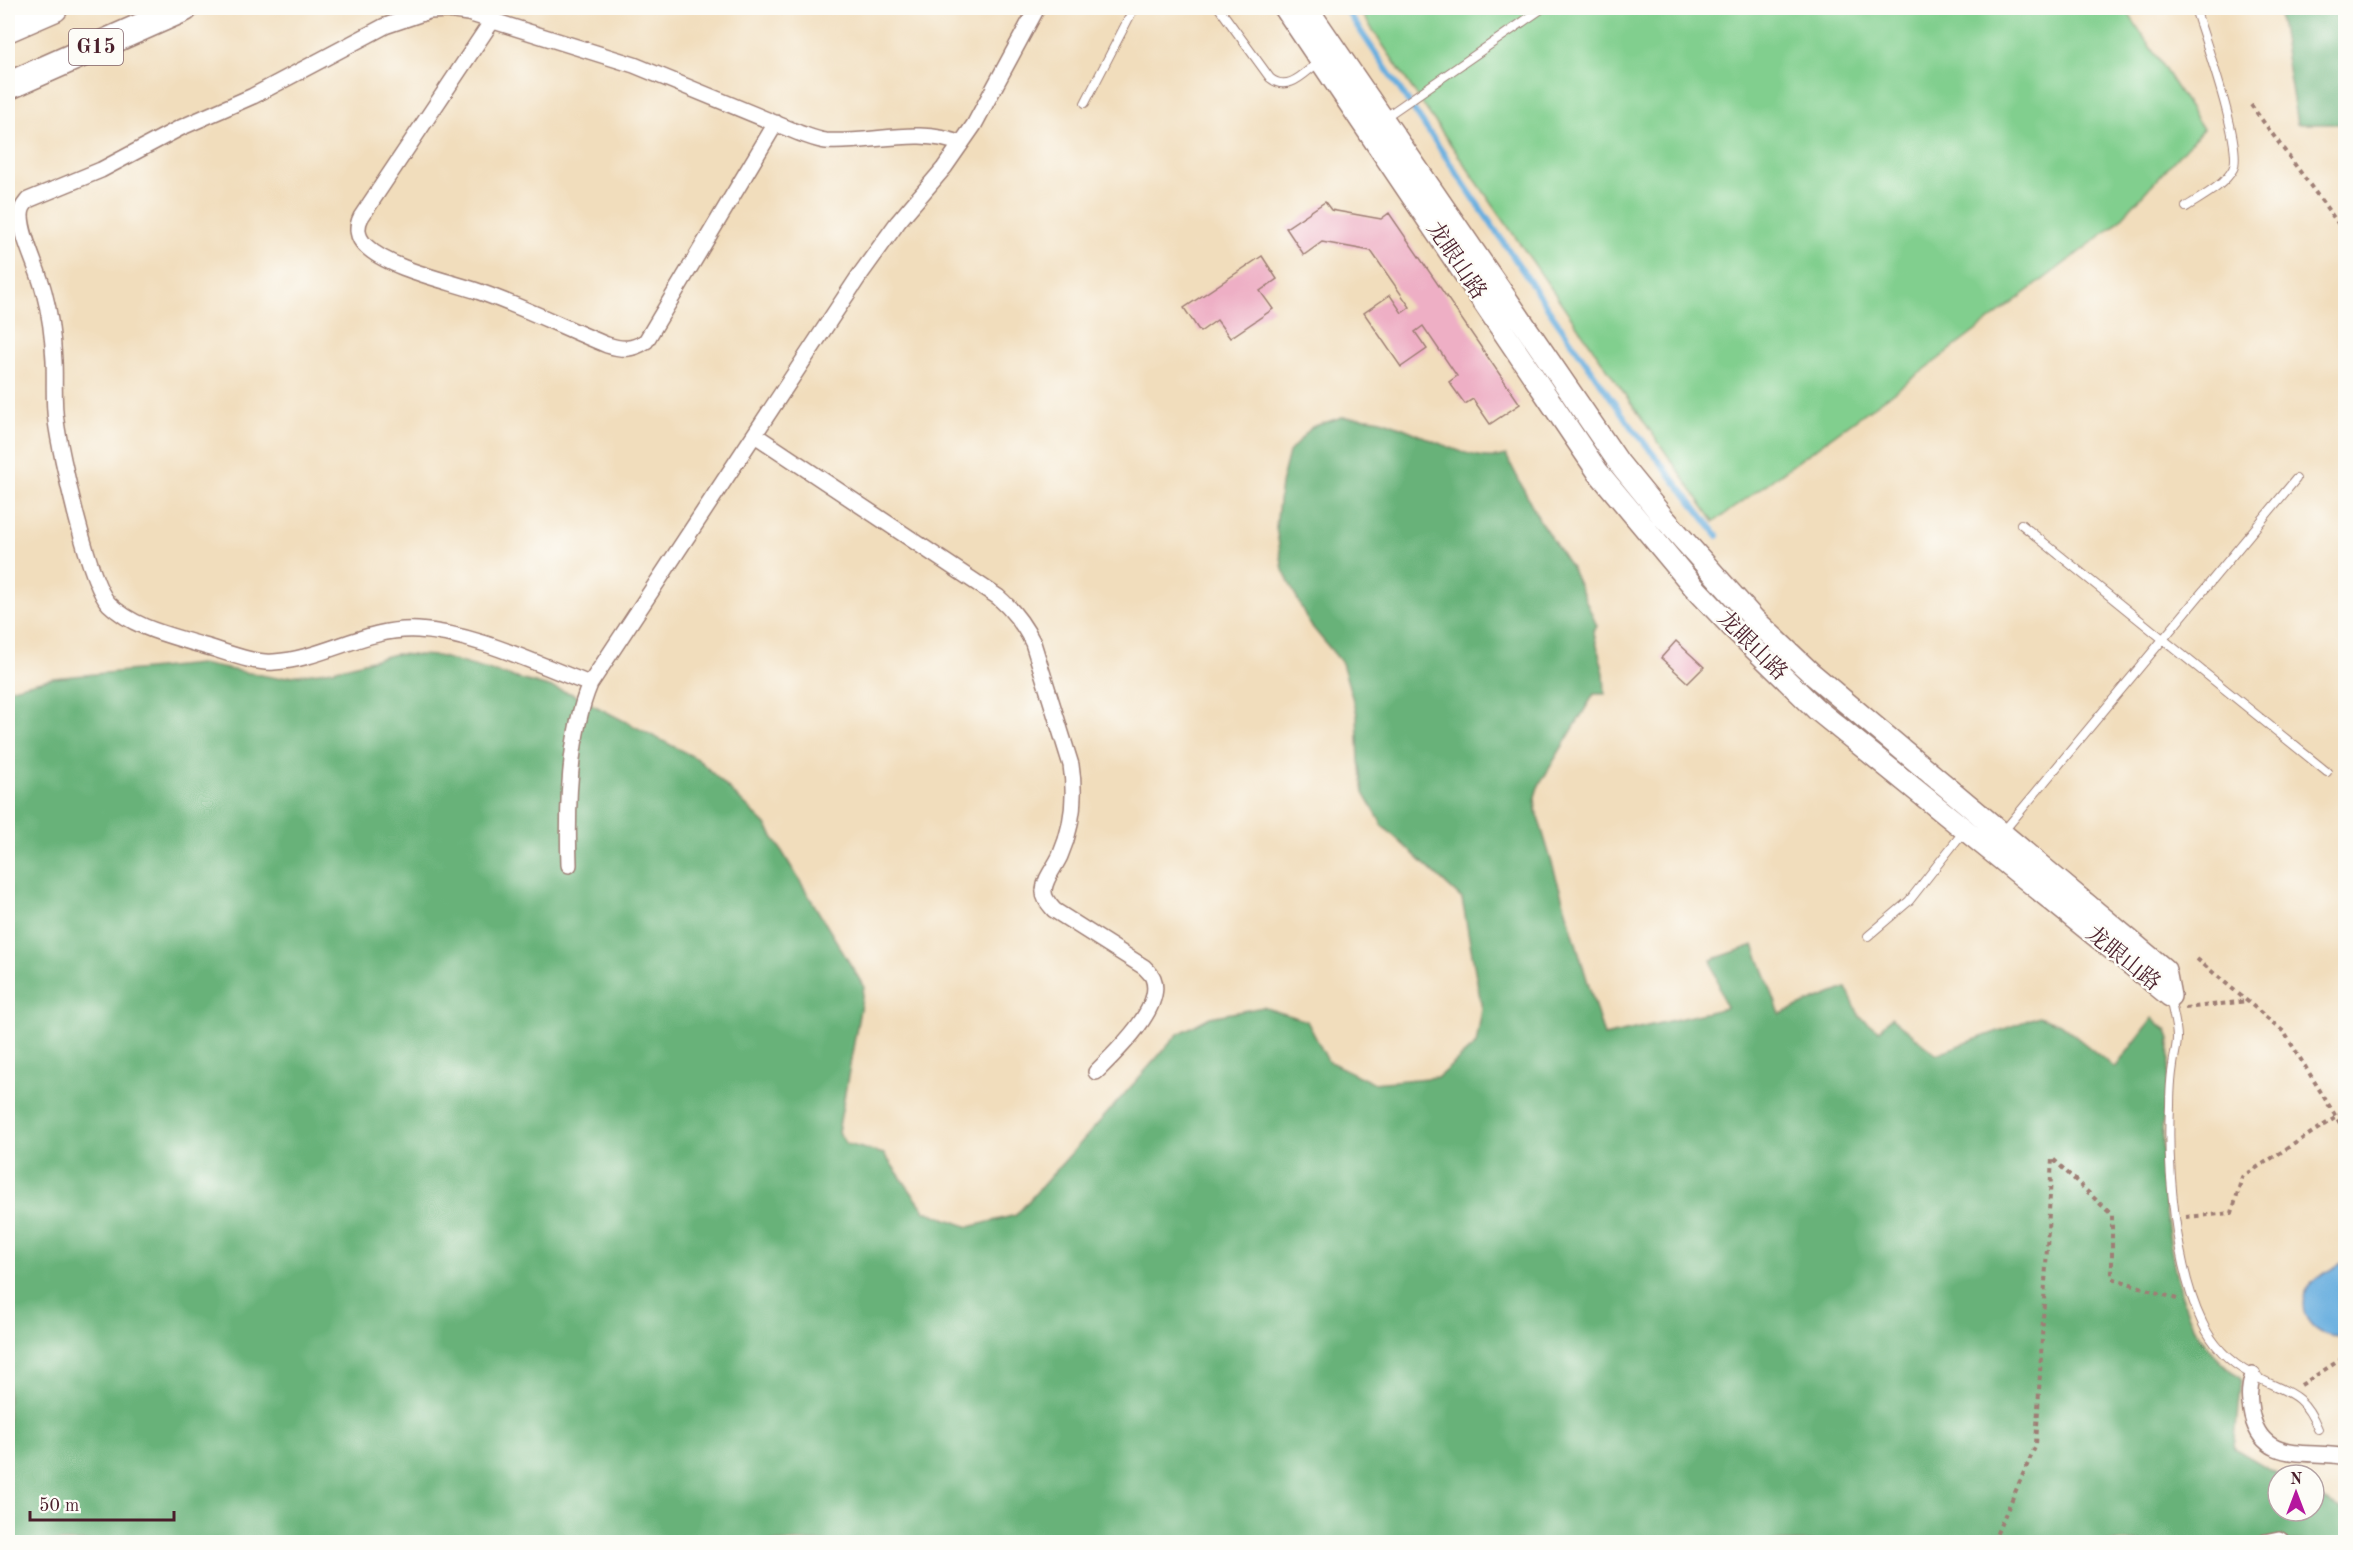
<svg xmlns="http://www.w3.org/2000/svg" width="2353" height="1550" font-family="'Old Standard TT','Noto Serif SC',serif">
  <style>
    .green { fill: #81cf8e; stroke: #66775c; stroke-width: 1.5 }
    .forest { fill: #68b279; stroke: #596852; stroke-width: 1.5 }
    .water { fill: #69afdf; stroke: #5a6785; stroke-width: 1.5 }
    .lines { fill: none; stroke-linecap: round; stroke-linejoin: round }
    .stream { stroke: #69afdf; stroke-width: 6 }
    .building { fill: #eeafc5 }
    .lane-casing { stroke: #9e7e74; stroke-width: 10 }
    .street-casing { stroke: #9e7e74; stroke-width: 18 }
    .secondary-casing { stroke: #9e7e74; stroke-width: 24 }
    .highway-casing { stroke: #9e7e74; stroke-width: 30 }
    .path { stroke: #9e7e74; stroke-width: 4; stroke-dasharray: 4.5 4.5; stroke-linecap: butt }
    .lane { stroke: #fff; stroke-width: 8 }
    .street { stroke: #fff; stroke-width: 15 }
    .secondary { stroke: #fff; stroke-width: 21 }
    .highway { stroke: #fff; stroke-width: 27 }
    .labels { text-anchor: middle; dominant-baseline: central; stroke-width: 5; stroke-linejoin: round; paint-order: stroke }
    .shield { fill: #fdfcf7; stroke: #806168; stroke-width: 1.5 }
    .shield-label { font-size: 21px; font-weight: bold; fill: #4a1f2b }
    .street-label { font-size: 22px; fill: #4a1f2b; stroke: #fdfcf7 }
  </style>
  <rect width="100%" height="100%" fill="#fdfcf7"/>
  <filter id="ink" filterUnits="userSpaceOnUse"><feTurbulence type="fractalNoise" baseFrequency=".0167" numOctaves="2"/><feDisplacementMap in="SourceGraphic" scale="12" xChannelSelector="R" yChannelSelector="G"/><feConvolveMatrix kernelMatrix="1 2 1 2 8 2 1 2 1" color-interpolation-filters="sRGB"/></filter>
  <filter id="wash" filterUnits="userSpaceOnUse"><feTurbulence type="fractalNoise" baseFrequency=".008" numOctaves="4" result="noise"/><feDisplacementMap in="SourceGraphic" scale="24" xChannelSelector="R" yChannelSelector="G"/><feGaussianBlur stdDeviation="1.35" result="paint"/><feColorMatrix in="noise" values="0 0 0 0 0 0 0 0 0 0 0 0 0 0 0 0 0 1.4 0 .05"/><feComposite in="paint" operator="in"/></filter>
  <g filter="url(#wash)">
    <rect width="100%" height="100%" fill="#f1ddbc"/>
    <!-- green -->
    <path class="green" d="M 1358,8 L 2125,8 L 2203,129 L 2115,225 L 1924,370 L 1714,522 L 1426,109 Z"/>
    <!-- forest -->
    <path class="forest" d="M 2278,8 L 2345,8 L 2345,124 L 2297,124 Z
      M 1342,417 C 1354,418 1368,417 1380,420 C 1414,428 1473,467 1506,455 L 1540,521 L 1572,569 L 1597,626 L 1593,630 L 1604,673 L 1605,694 L 1594,694 L 1538,787 L 1535,797 L 1536,810 L 1604,1036 L 1726,1008 L 1711,960 L 1754,945 L 1780,1014 L 1846,988 L 1860,1017 L 1879,1031 L 1891,1017 L 1936,1054 L 2039,1016 L 2060,1024 L 2115,1068 L 2153,1018 L 2167,1031 L 2170,1039 C 2170,1071 2163,1103 2162,1135 C 2162,1189 2169,1280 2195,1328 C 2206,1347 2224,1365 2241,1378 L 2234,1448 L 2280,1475 L 2278,1475 L 2278,1511 L 2314,1511 L 2314,1494 L 2345,1512 L 2345,1542 L 8,1542 L 8,689 L 53,678 L 200,664 L 277,678 L 333,670 L 395,654 L 438,656 L 570,693 L 698,759 L 766,825 L 864,987 L 838,1132 L 847,1144 L 884,1154 L 925,1211 L 969,1227 L 1016,1215 L 1178,1034 L 1210,1017 L 1263,1007 L 1307,1021 L 1328,1061 L 1373,1083 L 1438,1077 L 1476,1044 L 1482,1009 L 1462,899 L 1383,826 L 1364,793 L 1359,761 L 1357,714 L 1342,663 L 1309,623 L 1283,570 L 1276,527 L 1281,484 L 1289,452 L 1312,427 Z"/>
    <!-- water -->
    <path class="water" d="M 2345,1261 L 2345,1336 C 2317,1342 2290,1311 2310,1285 C 2318,1275 2334,1268 2345,1261 Z"/>
    <g class="lines">
      <!-- stream -->
      <path class="stream" d="M 1345,8 L 1554,317 L 1628,422 L 1718,536"/>
    </g>
    <g id="blocks">
      <!-- building -->
      <path class="building" d="M 1325,202 L 1331,210 L 1381,219 L 1389,213 L 1520,404 L 1490,424 L 1473,399 L 1465,404 L 1449,382 L 1457,376 L 1423,326 L 1415,332 L 1427,349 L 1401,367 L 1364,313 L 1390,295 L 1402,313 L 1410,307 L 1371,251 L 1322,242 L 1304,255 L 1286,228 Z
        M 1262,256 L 1277,279 L 1260,291 L 1273,309 L 1230,338 L 1217,320 L 1200,332 L 1184,308 Z
        M 1676,641 L 1704,667 L 1688,683 L 1661,658 Z"/>
    </g>
  </g>
  <g filter="url(#ink)">
    <use href="#blocks" fill-opacity="0" stroke="#9e7e74" stroke-width="1.5"/>
    <g class="lines">
      <!-- lane casing -->
      <g class="lane-casing">
        <path id="lane" d="M 1219,8 L 1270,78 C 1288,93 1304,73 1319,62
          M 1085,103 L 1134,8
          M 1384,118 L 1543,8
          M 2186,207 C 2201,197 2224,186 2233,169 C 2244,148 2203,35 2195,8
          M 2021,524 L 2327,772
          M 2003,832 L 2296,479
          M 1868,936 L 1909,901 L 1964,831
          M 2170,997 C 2172,1010 2177,1025 2177,1038 C 2177,1047 2174,1056 2173,1065 C 2171,1078 2170,1092 2170,1106 C 2167,1167 2175,1266 2202,1322 C 2212,1344 2229,1362 2251,1374 C 2284,1393 2302,1389 2318,1429"/>
      </g>
      <!-- street casing -->
      <g class="street-casing">
        <path id="street" d="M 492,21 L 361,217 C 356,227 357,238 366,246 C 389,269 449,281 480,292 C 523,307 565,328 607,345 C 623,350 632,350 646,341 L 776,123
          M 755,435 L 998,597 C 1014,611 1024,624 1033,643 L 1071,765 C 1076,797 1073,826 1060,856 C 1055,867 1045,878 1044,890 C 1043,898 1049,904 1054,910 L 1144,967 C 1147,970 1152,975 1153,978 C 1165,1007 1114,1054 1096,1072
          M 590,684 C 536,664 475,633 418,630 C 366,627 324,659 274,662 C 253,664 221,650 201,645 C 169,635 134,628 109,604 C 89,584 60,453 56,421 C 53,402 55,381 54,361 C 53,338 50,314 44,292 C 38,268 22,239 21,216 C 21,208 24,205 28,200 L 101,170 L 180,128 L 253,96 L 385,26 L 429,11 L 448,10 L 468,13 L 634,65 L 799,133 C 808,136 817,140 826,141 C 871,144 919,126 961,144
          M 569,865 C 567,809 568,736 590,684 L 859,276 L 898,222 L 944,168 L 974,125 L 1037,8
          M 2253,1375 C 2248,1390 2249,1401 2252,1416 C 2264,1465 2308,1449 2346,1457
          M 2265,1542 L 2279,1539 L 2283,1542"/>
      </g>
      <!-- secondary casing -->
      <g class="secondary-casing">
        <path id="secondary" d="M 1285,8 L 1598,472 L 1694,587 L 1733,628 L 1816,709 L 2170,996
          M 1307,8 L 1619,463 L 1663,517 L 1754,619 L 1811,673 L 2165,970 L 2170,996"/>
      </g>
      <!-- highway casing -->
      <g class="highway-casing">
        <path id="highway" d="M 8,28 L 54,8
          M 8,86 L 184,8"/>
      </g>
      <!-- path -->
      <path class="path" d="M 2251,105 L 2346,234
        M 2197,959 L 2284,1032 L 2346,1133
        M 2185,1008 L 2247,1001
        M 2186,1217 L 2232,1213 L 2242,1177 L 2346,1111
        M 2301,1385 L 2346,1356
        M 1993,1542 L 2036,1445 L 2052,1158 L 2112,1215 L 2112,1278 L 2180,1300"/>
      <!-- lane -->
      <use href="#lane" class="lane"/>
      <!-- street -->
      <use href="#street" class="street"/>
      <!-- secondary -->
      <use href="#secondary" class="secondary"/>
      <!-- highway -->
      <use href="#highway" class="highway"/>
    </g>
  </g>
  <g class="labels">
    <!-- shield labels -->
    <rect class="shield" x="69" y="29" width="54" height="36" rx="4.5"/>
    <g class="shield-label">
      <text x="96" y="47">G15</text>
    </g>
    <!-- street labels -->
    <g class="street-label">
      <text transform="translate(1456 261) rotate(56)">龙眼山路</text>
      <text transform="translate(1752 646) rotate(45)">龙眼山路</text>
      <text transform="translate(2123 959) rotate(39)">龙眼山路</text>
    </g>
  </g>
  <!-- margin -->
  <rect width="2353" height="1550" fill="none" stroke="#fdfcf7" stroke-width="30"/>
  <!-- north arrow -->
  <g transform="translate(2296 1493)"><circle r="28" fill="#fdfcf7" stroke="#b5a4a5" stroke-width="1.5"/>
  <path d="M0-4.5L10 22L0 15L-10 22Z" fill="#b5179e"/>
  <text y="-9" font-size="16" font-weight="bold" text-anchor="middle" fill="#4a1f2b">N</text>
  </g>
  <!-- scale -->
  <path d="M30 1511v9h144v-9" fill="none" stroke="#4a1f2b" stroke-width="3"/>
  <text x="39" y="1511" font-size="18" fill="#4a1f2b" stroke="#fdfcf7" stroke-width="4.5" paint-order="stroke">50 m</text>
</svg>
